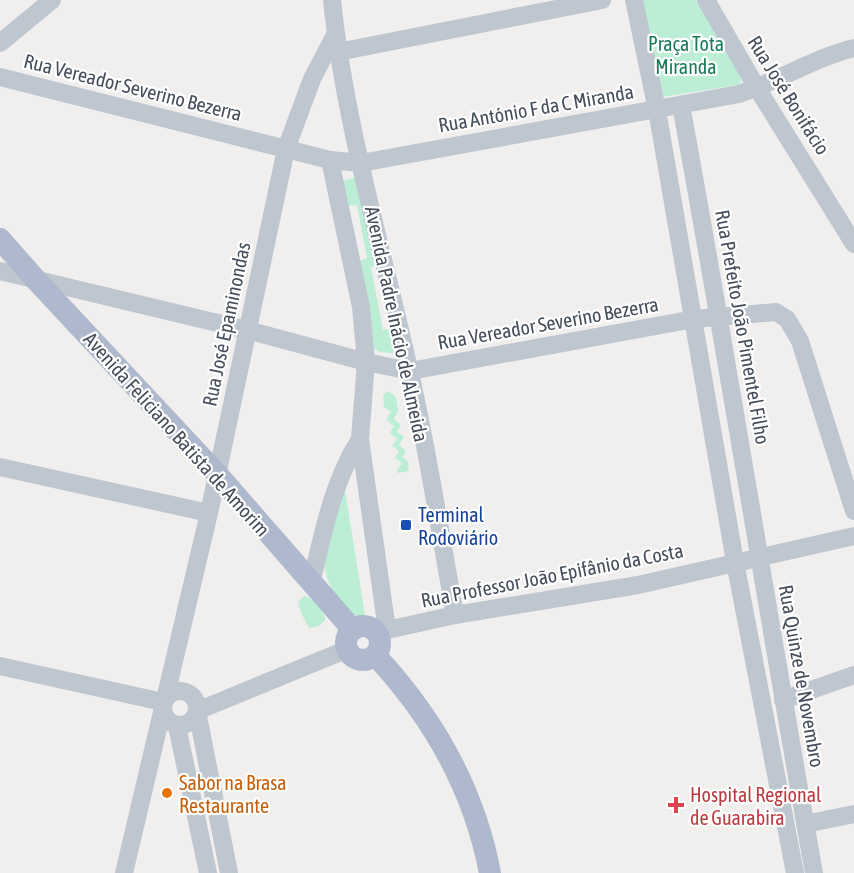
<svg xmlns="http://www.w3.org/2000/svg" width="854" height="873" font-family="'Asap Condensed',sans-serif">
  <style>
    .green { fill: #bceed6 }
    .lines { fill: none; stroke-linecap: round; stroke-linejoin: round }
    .minor { stroke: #bec6d0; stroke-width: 18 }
    .major { stroke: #aeb9cd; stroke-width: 22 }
    .transit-dot { fill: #1a4fb4; stroke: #fff; stroke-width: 2 }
    .food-dot { fill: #e8710a; stroke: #fff; stroke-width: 2 }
    .health-dot { fill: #e0444e; stroke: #fff; stroke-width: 2 }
    .labels { text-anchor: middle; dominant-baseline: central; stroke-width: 4.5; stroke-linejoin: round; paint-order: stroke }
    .park-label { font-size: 20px; fill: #187c57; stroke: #fff }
    .street-label { font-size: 20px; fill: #464e5b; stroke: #fff }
    .transit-label { font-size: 20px; fill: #164399; stroke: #fff; text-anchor: start }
    .food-label { font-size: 20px; fill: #c56008; stroke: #fff; text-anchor: start }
    .health-label { font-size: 20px; fill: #be3a42; stroke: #fff; text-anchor: start }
  </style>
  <rect width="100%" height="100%" fill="#f1eeee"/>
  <!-- green -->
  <path class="green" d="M 638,0 L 696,0 L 740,75 L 741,82 L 738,85 L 662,97 Z
    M 359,176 L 378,264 L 371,267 L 383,330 L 393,328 L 398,354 L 380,352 L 373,348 L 359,261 L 367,258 L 357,205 L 349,206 L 343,181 Z
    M 388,391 L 396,397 L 398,411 L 394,419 L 401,425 L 397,432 L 404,437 L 399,445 L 406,451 L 402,457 L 408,461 L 409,471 L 398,473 L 397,470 L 402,463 L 395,458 L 399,451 L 392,446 L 397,439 L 390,433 L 394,426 L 386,420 L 391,412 L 384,407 L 383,395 Z
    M 344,484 L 365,615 L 363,621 L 360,622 L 333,592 L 327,578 L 323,561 Z
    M 304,596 C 314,598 324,610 325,620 L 319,626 L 309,628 L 301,613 L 298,602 Z"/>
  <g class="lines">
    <!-- minor -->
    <path class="minor" d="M 332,0 C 345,125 382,247 409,369 C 428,450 440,533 455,615
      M 634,0 L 657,110 L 735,562 L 795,873
      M 706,0 L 757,88 L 854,244
      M 0,43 L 52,0
      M 338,52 L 602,0
      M 0,77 L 330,160 L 361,163 L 739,94 C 778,81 814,58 854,48
      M 681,105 C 728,361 768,617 814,873
      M 330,160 L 361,307 L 366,362 L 360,439 L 387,630
      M 0,271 L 247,330 L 366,362 L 410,371 L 694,319 L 776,312 L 787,319 L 800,341 L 854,511
      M 0,467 L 209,513
      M 311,584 C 323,534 332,483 360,439
      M 378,635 L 387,630 L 455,615 L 638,585 L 854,536
      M 0,666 L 163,702
      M163 708a17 17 0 1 1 34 0a17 17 0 1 1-34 0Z
      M 783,700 L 854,675
      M 177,726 L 208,873
      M 805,824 L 854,814
      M 124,873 L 209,513 L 286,149 L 312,79 L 335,35
      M 229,873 L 197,711 L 348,649"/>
    <!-- major -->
    <path class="major" d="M 0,239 L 36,280 L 218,475 L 353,630
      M346 643a17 17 0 1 1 34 0a17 17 0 1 1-34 0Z
      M 375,655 C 433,717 474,789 490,873"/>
  </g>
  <!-- markers -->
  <rect class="transit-dot" x="400" y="519" width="12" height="12" rx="3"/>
  <circle class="food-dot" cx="167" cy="793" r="6"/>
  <path class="health-dot" d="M673 796h6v6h6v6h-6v6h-6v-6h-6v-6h6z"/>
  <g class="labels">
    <!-- park labels -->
    <g class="park-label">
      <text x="686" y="43">Praça Tota<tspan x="686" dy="23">Miranda</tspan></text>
    </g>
    <!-- street labels -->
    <g class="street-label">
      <text transform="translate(133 87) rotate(14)">Rua Vereador Severino Bezerra</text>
      <text transform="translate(789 95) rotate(58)">Rua José Bonifácio</text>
      <text transform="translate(536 108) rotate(-10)">Rua António F da C Miranda</text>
      <text transform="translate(548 323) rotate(-10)">Rua Vereador Severino Bezerra</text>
      <text transform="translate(226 324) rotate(-78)">Rua José Epaminondas</text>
      <text transform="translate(397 324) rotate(78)">Avenida Padre Inácio de Almeida</text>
      <text transform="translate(743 327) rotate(80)">Rua Prefeito João Pimentel Filho</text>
      <text transform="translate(177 434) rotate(48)">Avenida Feliciano Batista de Amorim</text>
      <text transform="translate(552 575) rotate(-11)">Rua Professor João Epifânio da Costa</text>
      <text transform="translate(802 676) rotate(80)">Rua Quinze de Novembro</text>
    </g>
    <!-- transit labels -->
    <g class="transit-label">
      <text x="418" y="514">Terminal<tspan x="418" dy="23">Rodoviário</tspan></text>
    </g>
    <!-- food labels -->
    <g class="food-label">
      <text x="179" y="782">Sabor na Brasa<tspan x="179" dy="23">Restaurante</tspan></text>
    </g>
    <!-- health labels -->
    <g class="health-label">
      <text x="690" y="794">Hospital Regional<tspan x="690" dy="23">de Guarabira</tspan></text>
    </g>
  </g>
</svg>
